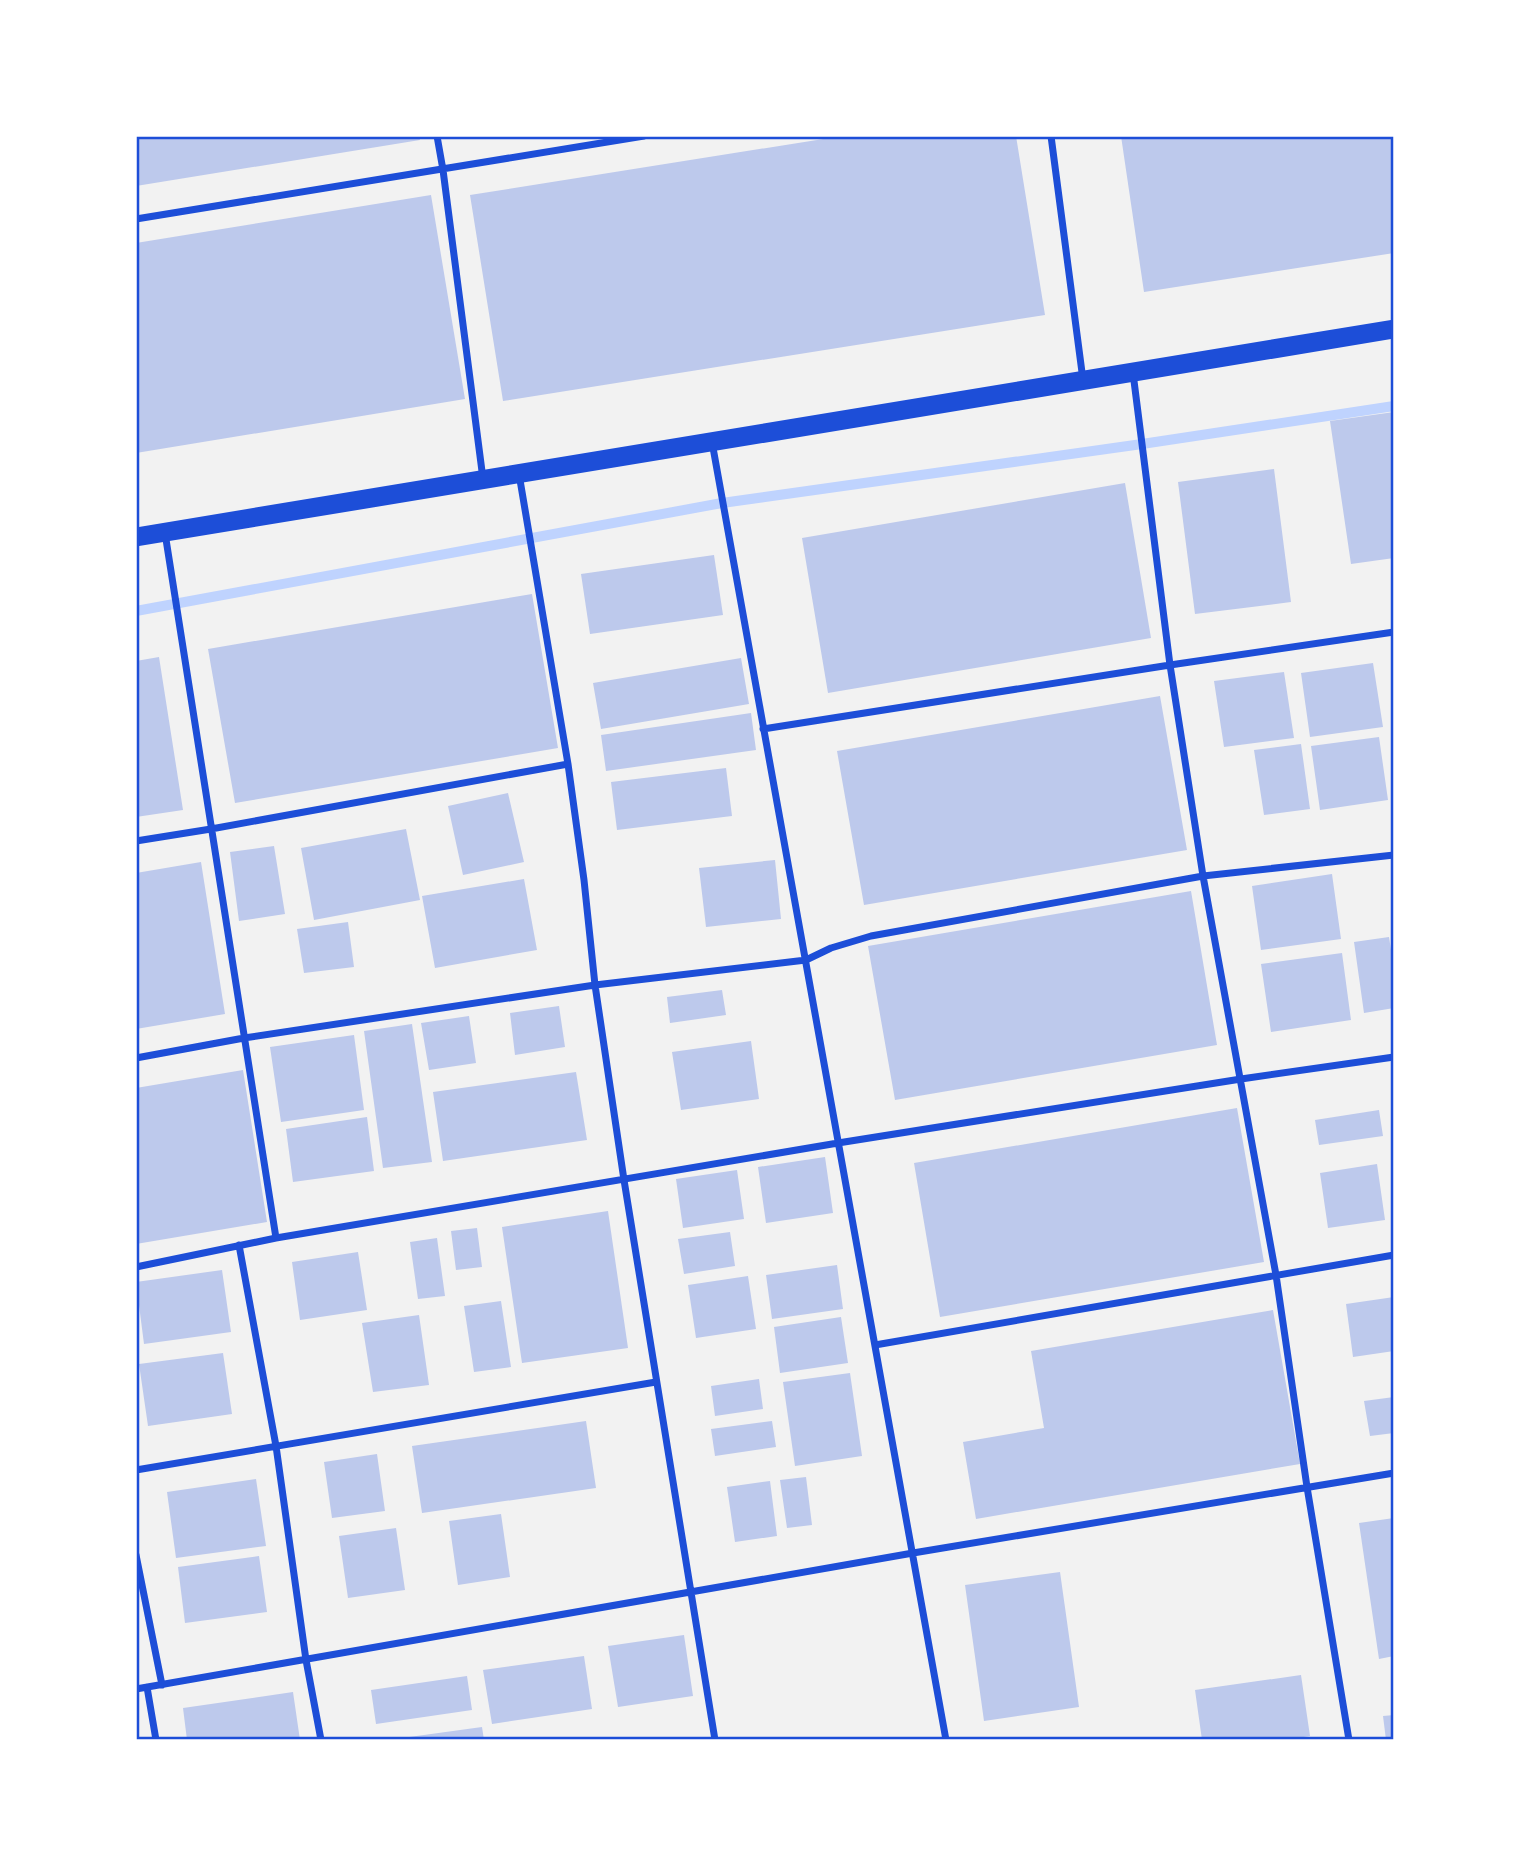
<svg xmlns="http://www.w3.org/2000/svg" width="1530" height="1876" font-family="Jost,sans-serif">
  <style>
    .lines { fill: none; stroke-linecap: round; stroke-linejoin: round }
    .stream { stroke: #bfd3fe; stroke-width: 10 }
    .building { fill: #bdc9ec }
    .minor { stroke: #1d4ed8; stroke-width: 7 }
    .trunk { stroke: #1d4ed8; stroke-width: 19 }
    .neatline { fill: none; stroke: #1d4ed8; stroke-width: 2.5 }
  </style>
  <rect width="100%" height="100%" fill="#f2f2f2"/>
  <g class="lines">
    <!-- stream -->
    <path class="stream" d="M 136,611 L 722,503 L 1142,444 L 1394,406"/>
  </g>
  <!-- building -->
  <path class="building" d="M 136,136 L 419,136 L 420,140 L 136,186 Z
    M 842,136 L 1016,136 L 1045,315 L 503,401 L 470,195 Z
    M 1121,136 L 1394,136 L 1394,253 L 1144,292 Z
    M 431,195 L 465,399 L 136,453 L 136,243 Z
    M 1394,412 L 1394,558 L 1351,564 L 1330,421 Z
    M 1274,469 L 1291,602 L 1195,614 L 1178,482 Z
    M 1125,483 L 1151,638 L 828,693 L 802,538 Z
    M 714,555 L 723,615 L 590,634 L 581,574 Z
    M 532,594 L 558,748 L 235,803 L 208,649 Z
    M 159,657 L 183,810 L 136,817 L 136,661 Z
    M 741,658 L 749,704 L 601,729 L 593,683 Z
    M 1373,663 L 1383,727 L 1310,737 L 1301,673 Z
    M 1284,672 L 1294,738 L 1224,747 L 1214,681 Z
    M 1160,696 L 1187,850 L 864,905 L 837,751 Z
    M 751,713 L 756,750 L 606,771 L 601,735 Z
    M 1379,737 L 1388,800 L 1320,810 L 1311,746 Z
    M 1301,744 L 1310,809 L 1264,815 L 1254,750 Z
    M 726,768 L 732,816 L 617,830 L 611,782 Z
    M 508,793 L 524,862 L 463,875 L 448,806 Z
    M 406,829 L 420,900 L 314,920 L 301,848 Z
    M 274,846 L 285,914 L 239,921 L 230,852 Z
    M 775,860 L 781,919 L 706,927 L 699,868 Z
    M 201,862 L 225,1014 L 136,1029 L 136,873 Z
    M 1332,874 L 1341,939 L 1261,950 L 1252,886 Z
    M 524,879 L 537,950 L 435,968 L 422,896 Z
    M 1191,891 L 1217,1045 L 895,1100 L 868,946 Z
    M 348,922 L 354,967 L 304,973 L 297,929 Z
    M 1389,937 L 1394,969 L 1394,1008 L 1364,1013 L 1354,942 Z
    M 1342,953 L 1351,1020 L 1271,1032 L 1261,964 Z
    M 722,990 L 726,1015 L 670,1023 L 667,997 Z
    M 559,1006 L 565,1047 L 515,1055 L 510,1013 Z
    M 469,1016 L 476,1063 L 429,1070 L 421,1023 Z
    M 412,1024 L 432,1162 L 383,1168 L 364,1031 Z
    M 354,1035 L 364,1110 L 281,1122 L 270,1047 Z
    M 751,1041 L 759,1099 L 681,1110 L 672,1052 Z
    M 243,1070 L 267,1222 L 136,1244 L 136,1088 Z
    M 576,1072 L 587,1140 L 443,1161 L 433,1092 Z
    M 1237,1108 L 1264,1262 L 940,1317 L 914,1163 Z
    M 1379,1110 L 1383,1136 L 1319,1145 L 1315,1120 Z
    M 367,1117 L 374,1171 L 293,1182 L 286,1129 Z
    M 825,1157 L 833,1213 L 766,1223 L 758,1167 Z
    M 1377,1164 L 1385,1220 L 1328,1228 L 1320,1173 Z
    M 737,1170 L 744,1219 L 683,1228 L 676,1179 Z
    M 608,1211 L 628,1348 L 522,1363 L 502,1227 Z
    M 477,1228 L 482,1267 L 456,1270 L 451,1231 Z
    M 730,1232 L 735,1266 L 684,1274 L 678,1239 Z
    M 437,1238 L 445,1296 L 418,1299 L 410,1242 Z
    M 358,1252 L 367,1310 L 300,1320 L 292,1262 Z
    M 837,1265 L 843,1309 L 772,1319 L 766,1275 Z
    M 222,1270 L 231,1332 L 144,1344 L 136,1282 Z
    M 748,1276 L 756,1329 L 696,1338 L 688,1285 Z
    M 1394,1297 L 1394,1351 L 1353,1357 L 1346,1304 Z
    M 501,1301 L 511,1367 L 474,1372 L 464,1306 Z
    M 1273,1310 L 1300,1464 L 976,1519 L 963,1442 L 1044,1428 L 1031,1351 Z
    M 419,1315 L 429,1385 L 373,1392 L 362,1323 Z
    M 841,1317 L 848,1363 L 780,1373 L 774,1327 Z
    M 223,1353 L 232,1414 L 148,1426 L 139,1364 Z
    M 850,1373 L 862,1456 L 795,1466 L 783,1382 Z
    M 759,1379 L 763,1409 L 715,1416 L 711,1386 Z
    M 1394,1397 L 1394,1433 L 1370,1436 L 1364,1401 Z
    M 586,1421 L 596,1488 L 422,1513 L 412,1446 Z
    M 772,1421 L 776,1447 L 715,1456 L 711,1429 Z
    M 377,1454 L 385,1511 L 332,1518 L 324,1462 Z
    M 806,1477 L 812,1525 L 787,1528 L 780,1480 Z
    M 256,1479 L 266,1546 L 176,1558 L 167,1492 Z
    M 770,1481 L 777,1536 L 735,1542 L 727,1487 Z
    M 501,1514 L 510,1577 L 458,1585 L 449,1521 Z
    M 1394,1518 L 1394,1656 L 1379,1659 L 1359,1523 Z
    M 396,1528 L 405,1590 L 348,1598 L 339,1536 Z
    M 259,1556 L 267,1612 L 185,1623 L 178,1567 Z
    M 1060,1572 L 1079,1707 L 984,1721 L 965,1585 Z
    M 684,1635 L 693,1696 L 618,1707 L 608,1646 Z
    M 584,1656 L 592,1709 L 492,1724 L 483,1670 Z
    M 1301,1675 L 1310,1736 L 1285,1740 L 1202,1740 L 1195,1690 Z
    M 467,1676 L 472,1710 L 376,1724 L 371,1690 Z
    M 293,1692 L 300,1740 L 187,1740 L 183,1708 Z
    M 1394,1715 L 1394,1740 L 1386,1740 L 1383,1716 Z
    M 482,1727 L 484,1740 L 402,1740 L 402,1738 Z"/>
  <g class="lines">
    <!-- minor -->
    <path class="minor" d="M 437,136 L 443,170 L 483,479
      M 1051,136 L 1083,380
      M 136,219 L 644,136
      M 1133,373 L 1170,665 L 1203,876 L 1276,1275 L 1307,1487 L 1349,1740
      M 712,442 L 946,1740
      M 519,474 L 568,764 L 584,880 L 595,985 L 624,1180 L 715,1740
      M 165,533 L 276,1238
      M 763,729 L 1170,665 L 1394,632
      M 136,841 L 211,829 L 568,764
      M 136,1058 L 244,1038 L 595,985 L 806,960 L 831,948 L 871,936 L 1203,876 L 1394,855
      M 239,1245 L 276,1446 L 306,1660 L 321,1740
      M 136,1267 L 276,1238 L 838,1143 L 1241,1079 L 1394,1057
      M 875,1345 L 1394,1255
      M 136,1470 L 656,1382
      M 136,1555 L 162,1685
      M 147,1687 L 156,1740
      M 136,1689 L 913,1553 L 1394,1473"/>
    <!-- trunk -->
    <path class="trunk" d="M 136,537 L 1394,329"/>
  </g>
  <!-- border -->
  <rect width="1530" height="1876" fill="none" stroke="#ffffff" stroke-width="276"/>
  <rect x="138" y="138" width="1254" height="1600" class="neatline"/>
</svg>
